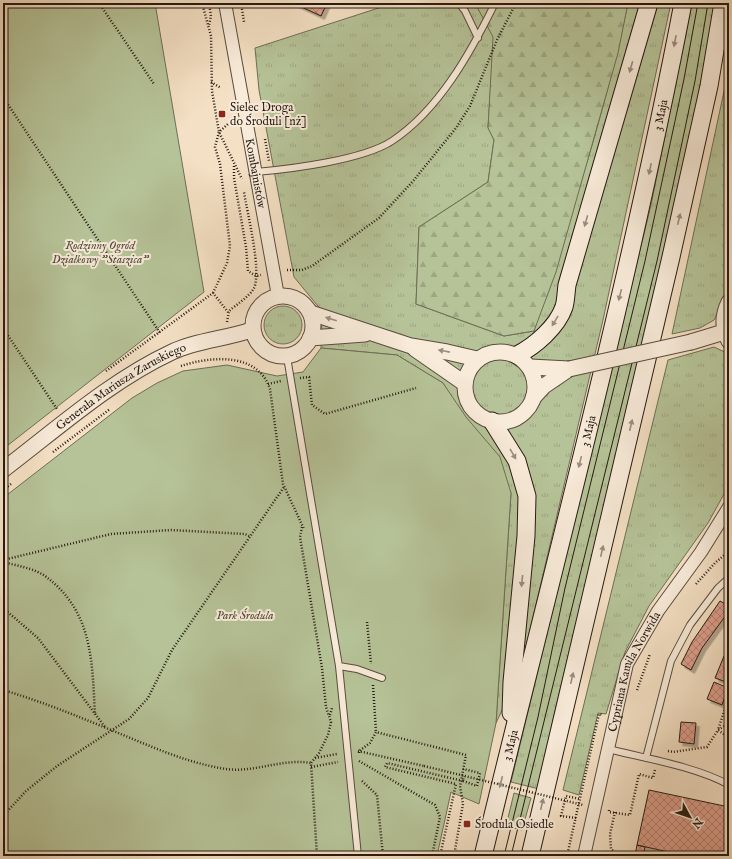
<svg xmlns="http://www.w3.org/2000/svg" width="732" height="859" font-family="'IM FELL English',serif">
  <style>
    .grass { fill: url(#grass-tufts); stroke: #6e6e56 }
    .forest { fill: url(#forest-firs); stroke: #6e6e56 }
    .green { fill: #b6c398; stroke: #6e6e56 }
    .building { fill: url(#building-cross-hatch); stroke: #271a13; filter: url(#shadow) }
    .lines { fill: none; stroke-linecap: round; stroke-linejoin: round }
    .service-casing { stroke: #5a4c3f; stroke-width: 8 }
    .minor-casing { stroke: #5a4c3f; stroke-width: 14 }
    .tertiary-casing { stroke: #5a4c3f; stroke-width: 17 }
    .secondary-casing { stroke: #271a13; stroke-width: 19 }
    .path { stroke: #271a13; stroke-width: 2.5; stroke-dasharray: 1 2; stroke-linecap: butt }
    .service { stroke: #f8ebd9; stroke-width: 6 }
    .minor { stroke: #f8ebd9; stroke-width: 12 }
    .tertiary { stroke: #f8ebd9; stroke-width: 15 }
    .secondary { stroke: #f8ebd9; stroke-width: 17 }
    .tram { stroke: #271a13; stroke-width: 1 }
    .tertiary-bridge-casing { stroke: #5a4c3f; stroke-width: 17; stroke-linecap: butt }
    .path-bridge { stroke: #271a13; stroke-width: 2.5; stroke-dasharray: 1 2; stroke-linecap: butt }
    .tertiary-bridge { stroke: #f8ebd9; stroke-width: 15 }
    .oneway { fill: #9a8d80 }
    .poi-dot { fill: #8f2418; stroke: #f8ebd9; stroke-width: 1.5 }
    .labels { text-anchor: middle; dominant-baseline: central; stroke-width: 4; stroke-linejoin: round; paint-order: stroke }
    .poi-label { font-size: 12px; fill: #271a13; stroke: #f8ebd9; text-anchor: start }
    .street-label { font-size: 12px; fill: #271a13; stroke: #f8ebd9 }
    .park-label { font-size: 12px; font-style: italic; fill: #524d3b; stroke: #f8ebd9 }
  </style>
  <defs>
    <pattern id="grass-tufts" width="24" height="20" patternUnits="userSpaceOnUse"><rect width="24" height="20" fill="#b6c398"/><path d="M3 7l-1-3M5 7V3M7 7l1-3M15 17l-1-3M17 17v-4M19 17l1-3" fill="none" stroke="#9ca782"/></pattern>
    <pattern id="forest-firs" width="22" height="20" patternUnits="userSpaceOnUse"><rect width="22" height="20" fill="#b6c398"/><path d="M5 1l3.5 6h-7zM16 11l3.5 6h-7z" fill="#9ca782"/></pattern>
    <pattern id="building-cross-hatch" width="8" height="8" patternUnits="userSpaceOnUse"><rect width="8" height="8" fill="#dd9e8b"/><path d="M0 0l8 8M0 8l8-8" fill="none" stroke="#b38070"/></pattern>
    <filter id="shadow"><feDropShadow dx="3.5" dy="3.5" stdDeviation="0" flood-color="#0004"/></filter>
  </defs>
  <rect width="100%" height="100%" fill="#f4e0c4"/>
  <filter id="stains"><feTurbulence type="fractalNoise" baseFrequency=".005" numOctaves="4"/><feColorMatrix values="0 0 0 0 .2 0 0 0 0 .09 0 0 0 0 .02 0 0 0 .5 -.17"/></filter>
  <radialGradient id="worn" r=".72"><stop offset=".6" stop-color="#630" stop-opacity="0"/><stop offset="1" stop-color="#630" stop-opacity=".3"/></radialGradient>
  <!-- grass -->
  <path class="grass" d="M 394,3 L 475,3 L 494,37 L 488,127 L 494,140 L 488,182 L 419,227 L 416,304 L 504,336 L 534,331 C 568,223 605,115 628,3 L 671,3 L 603,320 L 520,672 L 496,723 L 511,493 L 443,383 L 397,355 L 321,348 L 322,311 L 294,277 L 259,90 L 255,48 Z
    M 692,3 L 715,3 L 685,171 L 554,715 L 539,789 L 511,782 L 651,205 Z
    M 729,68 L 729,294 L 714,320 L 700,328 L 672,334 Z
    M264 325a19 19 0 1 1 38 0a19 19 0 1 1-38 0Z
    M 714,347 L 729,354 L 729,485 L 708,523 L 649,606 L 625,652 L 606,714 L 598,713 L 579,795 L 563,790 L 668,360 Z
    M 514,793 L 531,798 L 522,830 L 506,826 Z"/>
  <!-- forest -->
  <path class="forest" d="M 475,3 L 628,3 L 618,53 L 556,272 L 534,331 L 504,336 L 416,304 L 419,227 L 488,182 L 494,140 L 488,128 L 493,37 Z"/>
  <!-- green -->
  <path class="green" d="M 3,3 L 155,3 L 204,292 L 3,449 Z
    M 321,348 L 397,355 L 443,383 L 466,417 L 500,457 L 511,493 L 496,723 L 479,804 L 451,792 L 437,856 L 3,856 L 3,498 L 132,398 L 157,383 L 183,371 L 227,365 L 277,376 L 303,372 Z"/>
  <!-- building -->
  <path class="building" d="M 293,3 L 327,3 L 321,16 Z
    M 720,601 L 729,606 L 729,611 L 702,648 L 691,670 L 681,664 L 692,642 Z
    M 729,649 L 729,683 L 715,678 L 724,656 Z
    M 714,682 L 728,688 L 722,705 L 707,699 Z
    M 681,722 L 696,723 L 694,744 L 679,742 Z
    M 649,790 L 729,807 L 729,831 L 724,856 L 687,856 L 637,845 Z
    M 637,845 L 645,847 L 643,856 L 635,855 Z"/>
  <g class="lines">
    <!-- service casing -->
    <g class="service-casing">
      <path id="service" d="M 459,3 L 465,11 L 478,38
        M 256,172 C 291,169 363,160 392,141 C 439,110 471,52 495,3
        M 287,357 L 339,666 L 358,856
        M 339,666 L 357,669 L 382,678
        M 608,749 C 644,758 697,767 729,785
        M 646,758 L 671,661 L 690,625 L 718,588 L 729,578"/>
    </g>
    <!-- minor casing -->
    <g class="minor-casing">
      <g id="minor">
        <path id="s1" d="M 225,3 L 278,296"/>
        <path id="s2" d="M 584,856 L 627,664 L 658,611 L 701,552 L 729,507"/>
      </g>
    </g>
    <!-- tertiary casing -->
    <g class="tertiary-casing">
      <g id="tertiary">
        <circle cx="283" cy="326" r="30"/>
        <path d="M 729,302 C 722,316 722,328 729,341"/>
        <path d="M 311,313 L 411,346 L 447,352 L 477,359"/>
        <path d="M 310,338 L 365,334"/>
        <path d="M 691,342 L 724,332"/>
        <path d="M 415,349 L 464,383"/>
        <circle cx="500" cy="387" r="35"/>
        <path d="M 530,367 L 569,369"/>
        <path d="M 533,398 L 544,386 L 569,369"/>
        <path id="s3" d="M 3,470 C 57,429 110,381 172,352 C 197,340 226,339 251,330"/>
      </g>
    </g>
    <!-- secondary casing -->
    <g class="secondary-casing">
      <g id="secondary">
        <path d="M 517,355 C 535,346 557,327 564,307 C 566,300 566,292 567,285 L 649,3"/>
        <path d="M 492,421 L 517,461 L 527,496 L 526,536 L 512,682 L 511,713"/>
        <path id="s4" d="M 483,856 C 552,572 628,290 683,3"/>
        <path d="M 530,856 L 671,257 L 709,86 L 723,3"/>
      </g>
    </g>
    <!-- path -->
    <path class="path" d="M 99,3 L 154,84
      M 202,3 L 211,36 L 212,91 L 219,132 L 242,179
      M 209,3 L 211,16 L 209,25
      M 241,3 L 244,22
      M 211,82 L 221,88
      M 3,97 L 160,333
      M 265,139 L 269,161
      M 234,166 L 234,178 L 246,247 L 248,271 L 256,276 L 261,275
      M 287,270 L 302,270 L 312,266 L 379,218 L 414,180 L 456,128 L 470,106 L 497,40 L 516,3
      M 213,293 L 227,263 L 230,246 L 220,164 L 215,147 L 219,132 L 228,124
      M 227,322 L 229,311 C 237,304 249,297 254,288 C 262,271 247,212 244,192
      M 3,328 L 57,409
      M 181,366 C 211,356 258,352 270,389 L 283,484 L 304,529
      M 106,371 L 213,293 L 228,312
      M 300,378 L 309,377 L 312,405 L 325,414 L 416,388
      M 268,384 L 281,381
      M 53,452 L 110,409
      M 3,490 L 11,484
      M 302,527 L 300,537 L 322,668 L 326,707 L 331,722 L 328,735 L 319,753 L 311,763 L 317,856
      M 6,559 L 7,563 C 19,566 35,569 45,576 C 93,611 92,661 95,715
      M 3,560 L 111,534 L 171,530 L 245,534 L 249,536
      M 696,584 L 715,563 L 729,551
      M 3,608 L 38,638 L 105,727
      M 367,622 L 371,664
      M 373,685 L 376,732
      M 3,690 C 40,701 75,715 111,730 C 148,745 186,763 226,769 C 255,773 282,758 311,763
      M 637,690 L 650,654
      M 729,696 L 718,730 L 729,738
      M 330,715 L 332,708
      M 358,751 L 424,766
      M 668,751 L 673,752 L 707,747 L 718,730 L 729,723
      M 359,753 L 359,751 L 370,743 L 376,732 L 466,755 L 460,786 L 463,804 L 454,856
      M 315,758 L 337,754
      M 359,761 L 435,805 L 440,817 L 432,856
      M 311,767 L 338,762
      M 362,781 L 377,795 L 383,856
      M 463,781 L 477,786 L 480,773 L 463,769
      M 609,810 L 609,812 L 630,815 L 639,774 L 653,778 L 655,770
      M 615,812 L 610,834 L 611,849 L 620,856
      M 3,816 L 26,791 L 57,766 L 129,719 L 148,698 L 172,650 L 284,487
      M 576,818 L 561,816 L 566,796 L 580,799
      M 440,856 L 456,784 L 385,767 L 387,763 L 463,781 L 464,776
      M 567,856 L 599,714 L 603,715"/>
    <!-- service -->
    <use href="#service" class="service"/>
    <!-- minor -->
    <use href="#minor" class="minor"/>
    <!-- tertiary -->
    <use href="#tertiary" class="tertiary"/>
    <!-- secondary -->
    <use href="#secondary" class="secondary"/>
    <!-- tram -->
    <path class="tram" d="M 504,856 L 538,717 L 565,588 L 645,261 L 684,79 L 698,3
      M 511,856 L 657,261 L 695,81 L 708,3"/>
    <!-- tertiary-bridge casing -->
    <g class="tertiary-bridge-casing">
      <path id="tertiary-bridge" d="M 569,369 L 691,342"/>
    </g>
    <!-- path-bridge -->
    <path class="path-bridge" d="M 424,766 L 583,805"/>
    <!-- tertiary-bridge -->
    <use href="#tertiary-bridge" class="tertiary-bridge"/>
  </g>
  <!-- one-way arrows -->
  <defs><path id="oneway-solid" d="M-6-.8H1V-3.2L6.5 0L1 3.2V.8H-6Z"/></defs>
  <g class="oneway">
    <use href="#oneway-solid" transform="translate(675 41) rotate(101)"/>
    <use href="#oneway-solid" transform="translate(631 67) rotate(106)"/>
    <use href="#oneway-solid" transform="translate(650 169) rotate(102)"/>
    <use href="#oneway-solid" transform="translate(679 219) rotate(-77)"/>
    <use href="#oneway-solid" transform="translate(586 221) rotate(106)"/>
    <use href="#oneway-solid" transform="translate(620 295) rotate(104)"/>
    <use href="#oneway-solid" transform="translate(331 319) rotate(-163)"/>
    <use href="#oneway-solid" transform="translate(555 321) rotate(121)"/>
    <use href="#oneway-solid" transform="translate(444 351) rotate(-169)"/>
    <use href="#oneway-solid" transform="translate(631 425) rotate(-77)"/>
    <use href="#oneway-solid" transform="translate(513 454) rotate(60)"/>
    <use href="#oneway-solid" transform="translate(580 462) rotate(104)"/>
    <use href="#oneway-solid" transform="translate(602 551) rotate(-77)"/>
    <use href="#oneway-solid" transform="translate(522 581) rotate(96)"/>
    <use href="#oneway-solid" transform="translate(572 678) rotate(-77)"/>
    <use href="#oneway-solid" transform="translate(501 782) rotate(104)"/>
    <use href="#oneway-solid" transform="translate(542 804) rotate(-77)"/>
  </g>
  <!-- markers -->
  <g class="poi-dot">
    <rect x="218" y="110" width="8" height="8" rx="2"/>
    <rect x="463" y="820" width="8" height="8" rx="2"/>
  </g>
  <g class="labels">
    <!-- poi labels -->
    <g class="poi-label">
      <text x="230" y="107">Sielec Droga<tspan x="230" dy="14">do Środuli [nż]</tspan></text>
      <text x="475" y="824">Środula Osiedle</text>
    </g>
    <!-- street labels -->
    <g class="street-label">
      <text stroke="none"><textPath href="#s4" startOffset="762">3 Maja</textPath></text>
      <text stroke="none"><textPath href="#s1" startOffset="173">Kombajnistów</textPath></text>
      <text stroke="none"><textPath href="#s3" startOffset="145">Generała Mariusza Zaruskiego</textPath></text>
      <text stroke="none"><textPath href="#s4" startOffset="438">3 Maja</textPath></text>
      <text stroke="none"><textPath href="#s2" startOffset="192">Cypriana Kamila Norwida</textPath></text>
      <text stroke="none"><textPath href="#s4" startOffset="114">3 Maja</textPath></text>
    </g>
    <!-- park labels -->
    <g class="park-label">
      <text x="100" y="245">Rodzinny Ogród<tspan x="100" dy="14">Działkowy "Staszica"</tspan></text>
      <text x="245" y="615">Park Środula</text>
    </g>
  </g>
  <!-- margin -->
  <rect width="732" height="859" fill="none" stroke="#f4e0c4" stroke-width="16"/>
  <rect x="4" y="4" width="724" height="851" fill="none" stroke="#271a13" stroke-width="2"/>
  <rect x="8" y="8" width="716" height="843" fill="none" stroke="#271a13"/>
  <!-- north arrow -->
  <g transform="translate(690 817) rotate(130)" stroke="#f8ebd9" stroke-width="3" paint-order="stroke">
  <path d="M0-3L7 15L0 10L-7 15Z" fill="#271a13"/>
  <text y="-6" font-size="11" font-weight="bold" text-anchor="middle" fill="#271a13">N</text>
  </g>
  <rect width="100%" height="100%" filter="url(#stains)"/>
  <rect width="100%" height="100%" fill="url(#worn)"/>
</svg>
